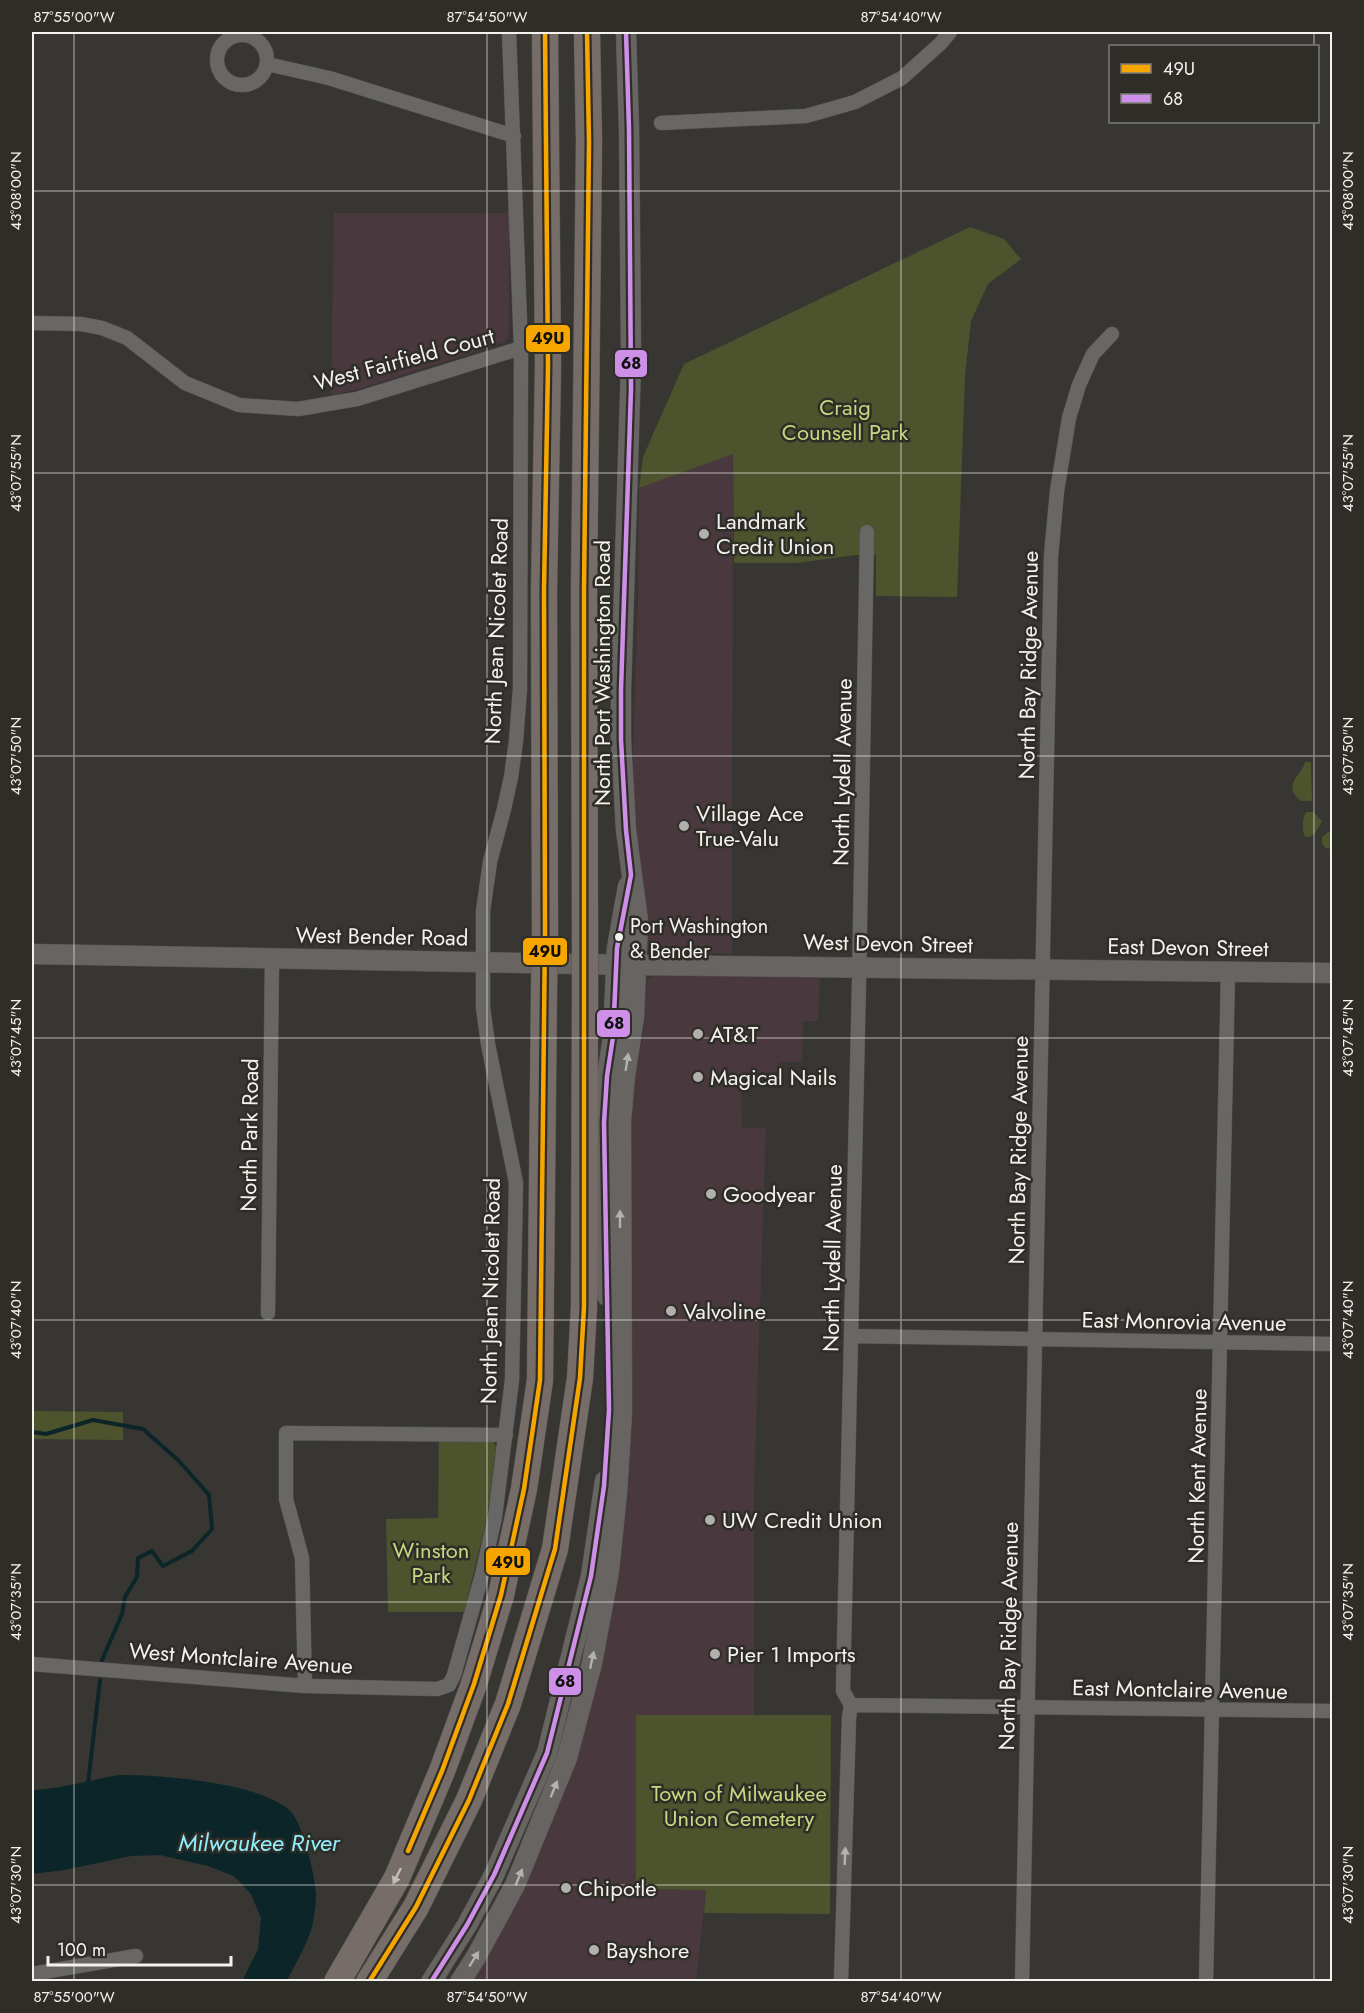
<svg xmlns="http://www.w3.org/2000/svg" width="1364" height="2013" font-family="Jost,sans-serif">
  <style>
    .commercial { fill: #49393f }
    .green { fill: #4d532d }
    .water { fill: #0b2528 }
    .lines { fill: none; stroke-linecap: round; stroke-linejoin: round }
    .stream { stroke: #0b2528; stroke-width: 4 }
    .street-casing { stroke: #555452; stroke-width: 15 }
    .secondary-casing { stroke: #555452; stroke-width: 21 }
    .highway-casing { stroke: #555452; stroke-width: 27 }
    .street { stroke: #686765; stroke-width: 14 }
    .secondary { stroke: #676461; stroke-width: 20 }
    .highway { stroke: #766d69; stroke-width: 26 }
    .highway-bridge-casing { stroke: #555452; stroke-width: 27; stroke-linecap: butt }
    .highway-bridge { stroke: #766d69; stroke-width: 26 }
    .bus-1-casing { stroke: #2f2d27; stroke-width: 9 }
    .bus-2-casing { stroke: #2f2d27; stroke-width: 9 }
    .bus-1 { stroke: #f7a600; stroke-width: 4.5 }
    .bus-2 { stroke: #ce8fe9; stroke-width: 4.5 }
    .oneway { fill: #b4b2af }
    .oneway2 { fill: #b4b3b0 }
    .oneway3 { fill: #c1bdb9 }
    .ticks { fill: none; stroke: #f3f2ee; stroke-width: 1.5; stroke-opacity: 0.45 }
    .poi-dot { fill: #b1b0ad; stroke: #2f2d27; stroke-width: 2 }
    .bus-dot { fill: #f3f2ee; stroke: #2f2d27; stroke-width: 2 }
    .labels { text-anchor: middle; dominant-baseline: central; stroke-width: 5; stroke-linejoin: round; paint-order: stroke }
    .bus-label { font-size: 20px; fill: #f3f2ee; stroke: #2f2d27; text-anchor: start }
    .street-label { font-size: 22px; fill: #f3f2ee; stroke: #2f2d27 }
    .park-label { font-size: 22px; fill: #c7d880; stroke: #2f2d27 }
    .poi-label { font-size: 22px; fill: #f3f2ee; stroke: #2f2d27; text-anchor: start }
    .water-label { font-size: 24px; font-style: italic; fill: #90edfb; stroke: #2f2d27 }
    .line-badge { stroke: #2f2d27; stroke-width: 2 }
    .pale-badge-label { font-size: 16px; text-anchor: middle; font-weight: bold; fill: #111 }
    .neatline { fill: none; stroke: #f3f2ee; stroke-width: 2 }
    .ticks-label { font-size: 15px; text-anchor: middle; fill: #f3f2ee }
  </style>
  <rect width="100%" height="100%" fill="#373633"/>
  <!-- commercial -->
  <path class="commercial" d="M 334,213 L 509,213 L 509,334 L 507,339 L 502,343 L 366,387 L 331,396 Z
    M 733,453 L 732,954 L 653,950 L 646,947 L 633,860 L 633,751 L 638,599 L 639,488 Z
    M 741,975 L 820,976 L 818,1021 L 803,1021 L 802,1062 L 778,1062 L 777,1072 L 741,1073 L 742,1128 L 766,1128 L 754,1487 L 754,1715 L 636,1715 L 636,1889 L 706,1890 L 696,1981 L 471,1982 L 520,1894 L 566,1787 L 616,1581 L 625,1516 L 630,1437 L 629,1138 L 635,1076 L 644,1027 L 646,983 L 650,977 L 656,976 Z"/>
  <!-- green -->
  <path class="green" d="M 970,227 L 1004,239 L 1021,259 L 988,284 L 971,321 L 965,376 L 957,597 L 876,596 L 876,555 L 856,555 L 797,563 L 734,563 L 733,454 L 639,488 L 643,457 L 684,364 Z
    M 1305,762 L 1311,762 L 1312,801 L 1301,801 C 1281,785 1301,776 1305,762 Z
    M 1306,812 L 1313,812 L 1322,821 C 1318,828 1314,839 1305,837 C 1302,831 1302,818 1306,812 Z
    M 1328,832 L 1332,833 L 1332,849 L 1326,848 L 1322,844 L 1322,837 Z
    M 32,1411 L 123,1412 L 123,1440 L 32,1439 Z
    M 439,1439 L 487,1440 L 493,1442 L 496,1446 L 487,1518 L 464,1612 L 388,1612 L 386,1519 L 438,1518 Z
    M 636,1715 L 831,1715 L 830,1914 L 704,1913 L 706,1890 L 636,1889 Z"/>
  <!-- water -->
  <path class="water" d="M 119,1775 C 161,1775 255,1782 288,1809 C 303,1820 315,1876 316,1895 C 316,1904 314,1914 313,1923 C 309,1941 295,1964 287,1981 L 242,1981 L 258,1949 L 261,1918 L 251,1894 L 234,1876 L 208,1866 L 160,1855 L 131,1856 L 64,1870 L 32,1874 L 32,1790 C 62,1789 89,1780 119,1775 Z"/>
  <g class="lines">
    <!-- stream -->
    <path class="stream" d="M 32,1432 L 46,1434 L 93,1420 L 143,1429 L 179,1461 L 209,1495 L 212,1529 L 192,1551 L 163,1566 L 152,1551 L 138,1558 L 137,1577 L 125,1597 L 122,1614 L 102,1660
      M 88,1784 L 100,1680"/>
    <!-- street casing -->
    <g class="street-casing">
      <path id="street" d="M217 60a25 25 0 1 1 50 0a25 25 0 1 1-50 0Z
        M 267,64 L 329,78 L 514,136
        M 661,123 L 806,116 L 855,102 L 902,78 L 941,43 L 950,32
        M 32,323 L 81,324 L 102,328 L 127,338 L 185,383 L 239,405 L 298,409 L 357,399 L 521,348
        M 268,1313 L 272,958
        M 851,1336 L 1332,1344
        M 32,1664 L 305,1686 L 437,1689 L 449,1685 L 454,1675 L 482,1575 L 495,1517 L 512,1380 L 516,1183 L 488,1044 L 483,1007 L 483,911 L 490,862 L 504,809 L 511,777 L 516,741 L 520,689 L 521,348 L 509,32
        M 305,1686 L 302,1558 L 286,1499 L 286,1433 L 506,1435
        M 851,1705 L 1332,1711
        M 32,1974 L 136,1956
        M 841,1982 L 849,1718 L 851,1705 L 843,1691 L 859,982 L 867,532
        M 1022,1982 L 1051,556 L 1057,491 L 1069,418 L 1079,385 L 1093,354 L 1112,334
        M 1206,1982 L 1228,972"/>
    </g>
    <!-- secondary casing -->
    <g class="secondary-casing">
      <path id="secondary" d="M 626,32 L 629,129 L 631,351
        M 32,954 L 636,965 L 1332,973
        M 607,1296 L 604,1123 L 607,1076 L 613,1037 L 617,948 L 628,886
        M 431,1982 L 467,1925 L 494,1875 L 547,1753 L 591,1576 L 605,1481
        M 460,1982 L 476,1957 L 515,1885 L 567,1758 L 592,1663 L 601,1615 L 609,1571 L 617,1493 L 622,1413 L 621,1121 L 625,1076 L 634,1017 L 638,921 L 626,830 L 621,740 L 621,690 L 631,363"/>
    </g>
    <!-- highway casing -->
    <g class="highway-casing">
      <path id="highway" d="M 545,934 L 544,590 L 548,366 L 545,32
        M 585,934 L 584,590 L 589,142 L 587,32
        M 337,1982 L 397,1878 L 442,1771 L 474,1684 L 501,1595 L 524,1489 L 540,1380 L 544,990
        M 369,1982 L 416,1907 L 469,1800 L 508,1704 L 555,1549 L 580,1378 L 584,1307 L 585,990"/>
    </g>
    <!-- street -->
    <use href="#street" class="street"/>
    <!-- secondary -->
    <use href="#secondary" class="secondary"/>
    <!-- highway -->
    <use href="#highway" class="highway"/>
    <!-- highway-bridge casing -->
    <g class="highway-bridge-casing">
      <path id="highway-bridge" d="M 585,934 L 585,990
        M 544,990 L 545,934"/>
    </g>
    <!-- highway-bridge -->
    <use href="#highway-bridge" class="highway-bridge"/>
    <!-- bus-1 casing -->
    <g class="bus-1-casing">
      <path id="bus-1" d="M 408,1851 L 442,1771 L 474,1684 L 501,1595 L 524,1489 L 540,1380 L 545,934 L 544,590 L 548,366 L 545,32
        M 369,1982 L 416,1907 L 469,1800 L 508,1704 L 555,1549 L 580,1378 L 584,1307 L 584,590 L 589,142 L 587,32"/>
    </g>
    <!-- bus-2 casing -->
    <g class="bus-2-casing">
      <path id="bus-2" d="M 431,1982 L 467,1925 L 494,1875 L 547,1753 L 591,1576 L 604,1486 L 609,1410 L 604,1123 L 607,1076 L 613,1037 L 617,948 L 631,875 L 626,830 L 621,740 L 621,690 L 631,389 L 629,129 L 626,32"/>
    </g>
    <!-- bus-1 -->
    <use href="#bus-1" class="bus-1"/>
    <!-- bus-2 -->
    <use href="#bus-2" class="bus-2"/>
  </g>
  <!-- one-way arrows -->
  <defs><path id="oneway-solid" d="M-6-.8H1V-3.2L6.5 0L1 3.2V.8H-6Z" transform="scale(1.5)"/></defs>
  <g class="oneway">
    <use href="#oneway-solid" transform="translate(627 1062) rotate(-81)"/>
    <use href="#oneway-solid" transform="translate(620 1219) rotate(-90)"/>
    <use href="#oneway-solid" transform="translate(592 1660) rotate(-78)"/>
    <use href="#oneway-solid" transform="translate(554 1789) rotate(-68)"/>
    <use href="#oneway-solid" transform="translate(519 1877) rotate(-68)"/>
    <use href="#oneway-solid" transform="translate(474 1959) rotate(-58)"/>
  </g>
  <use class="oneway2" href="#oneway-solid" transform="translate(845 1856) rotate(-88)"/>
  <use class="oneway3" href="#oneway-solid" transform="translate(397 1876) rotate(116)"/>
  <!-- ticks -->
  <path class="ticks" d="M 74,32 L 74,1982M 487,32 L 487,1982M 901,32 L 901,1982M 1314,32 L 1314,46M 1314,122 L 1314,1982M 32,191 L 1332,191M 32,473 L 1332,473M 32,756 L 1332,756M 32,1038 L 1332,1038M 32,1320 L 1332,1320M 32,1602 L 1332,1602M 32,1885 L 1332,1885"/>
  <!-- markers -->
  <g class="poi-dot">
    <circle cx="704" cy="534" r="6"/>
    <circle cx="684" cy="826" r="6"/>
    <circle cx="698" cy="1034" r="6"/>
    <circle cx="698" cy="1077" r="6"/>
    <circle cx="711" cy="1194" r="6"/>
    <circle cx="671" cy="1311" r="6"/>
    <circle cx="710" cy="1520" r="6"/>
    <circle cx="715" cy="1654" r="6"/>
    <circle cx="566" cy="1888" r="6"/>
    <circle cx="594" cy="1950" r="6"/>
  </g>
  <circle class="bus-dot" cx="619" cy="937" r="5"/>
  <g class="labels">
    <!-- bus labels -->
    <g class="bus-label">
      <text x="630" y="926">Port Washington<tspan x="630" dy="25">&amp; Bender</tspan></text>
    </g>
    <!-- street labels -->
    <g class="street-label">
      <text transform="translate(404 359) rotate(-15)">West Fairfield Court</text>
      <text transform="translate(496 631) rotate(-88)">North Jean Nicolet Road</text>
      <text transform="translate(1028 665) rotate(-89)">North Bay Ridge Avenue</text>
      <text transform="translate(602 673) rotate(-90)">North Port Washington Road</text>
      <text transform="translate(842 772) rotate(-89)">North Lydell Avenue</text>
      <text transform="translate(382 936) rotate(1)">West Bender Road</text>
      <text transform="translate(888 943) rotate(1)">West Devon Street</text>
      <text transform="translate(1188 947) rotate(1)">East Devon Street</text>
      <text transform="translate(249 1135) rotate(-89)">North Park Road</text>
      <text transform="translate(1018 1150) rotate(-89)">North Bay Ridge Avenue</text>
      <text transform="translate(832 1258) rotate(-89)">North Lydell Avenue</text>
      <text transform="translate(490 1291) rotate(-89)">North Jean Nicolet Road</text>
      <text transform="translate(1184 1321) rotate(1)">East Monrovia Avenue</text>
      <text transform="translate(1197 1476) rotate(-89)">North Kent Avenue</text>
      <text transform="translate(1008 1636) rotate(-89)">North Bay Ridge Avenue</text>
      <text transform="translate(241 1658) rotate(4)">West Montclaire Avenue</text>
      <text transform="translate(1180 1689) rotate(1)">East Montclaire Avenue</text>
    </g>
    <!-- park labels -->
    <g class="park-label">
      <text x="845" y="407">Craig<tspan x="845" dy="25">Counsell Park</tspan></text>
      <text x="431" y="1550">Winston<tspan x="431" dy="25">Park</tspan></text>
      <text x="739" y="1793">Town of Milwaukee<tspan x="739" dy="25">Union Cemetery</tspan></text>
    </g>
    <!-- poi labels -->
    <g class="poi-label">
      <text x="716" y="521">Landmark<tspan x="716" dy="25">Credit Union</tspan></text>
      <text x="696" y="813">Village Ace<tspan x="696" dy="25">True-Valu</tspan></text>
      <text x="710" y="1034">AT&amp;T</text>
      <text x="710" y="1077">Magical Nails</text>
      <text x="723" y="1194">Goodyear</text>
      <text x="683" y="1311">Valvoline</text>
      <text x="722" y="1520">UW Credit Union</text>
      <text x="727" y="1654">Pier 1 Imports</text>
      <text x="578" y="1888">Chipotle</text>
      <text x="606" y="1950">Bayshore</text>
    </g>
    <!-- water labels -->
    <g class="water-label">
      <text x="259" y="1842">Milwaukee River</text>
    </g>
  </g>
  <g class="line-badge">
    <rect x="525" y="324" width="46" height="29" rx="6" fill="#f7a600"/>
    <rect x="614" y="349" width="34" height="29" rx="6" fill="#ce8fe9"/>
    <rect x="522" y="937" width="46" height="29" rx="6" fill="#f7a600"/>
    <rect x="596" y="1009" width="35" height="29" rx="6" fill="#ce8fe9"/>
    <rect x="485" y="1547" width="46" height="29" rx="6" fill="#f7a600"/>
    <rect x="548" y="1667" width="34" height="29" rx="6" fill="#ce8fe9"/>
  </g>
  <g class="pale-badge-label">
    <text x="548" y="344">49U</text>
    <text x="631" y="369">68</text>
    <text x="545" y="957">49U</text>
    <text x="614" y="1029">68</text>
    <text x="508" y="1568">49U</text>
    <text x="565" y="1687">68</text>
  </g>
  <!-- border -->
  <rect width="1364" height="2013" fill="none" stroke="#2f2d27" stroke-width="66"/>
  <!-- legend -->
  <rect x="1109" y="45" width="210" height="78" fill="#2f2d27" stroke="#7d7c77" stroke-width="1.5"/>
  <rect x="1121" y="64" width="30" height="9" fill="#f7a600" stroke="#7d7c77" stroke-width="1.5"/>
  <text x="1163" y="75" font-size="18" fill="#f3f2ee">49U</text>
  <rect x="1121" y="94" width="30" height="9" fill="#ce8fe9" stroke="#7d7c77" stroke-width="1.5"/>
  <text x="1163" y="105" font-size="18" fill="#f3f2ee">68</text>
  <!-- scale -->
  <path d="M48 1956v9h183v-9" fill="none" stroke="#f3f2ee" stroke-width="3"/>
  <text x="57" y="1956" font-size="18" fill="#f3f2ee" stroke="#2f2d27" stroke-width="4.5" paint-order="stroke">100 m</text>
  <rect x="33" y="33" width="1298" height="1947" class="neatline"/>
  <g class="ticks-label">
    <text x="74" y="22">87°55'00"W</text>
    <text x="487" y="22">87°54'50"W</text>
    <text x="901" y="22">87°54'40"W</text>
    <text transform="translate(16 191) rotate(-90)" y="5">43°08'00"N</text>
    <text transform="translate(1348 191) rotate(-90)" y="5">43°08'00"N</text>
    <text transform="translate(16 473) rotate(-90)" y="5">43°07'55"N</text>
    <text transform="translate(1348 473) rotate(-90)" y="5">43°07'55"N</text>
    <text transform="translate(16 756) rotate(-90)" y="5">43°07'50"N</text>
    <text transform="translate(1348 756) rotate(-90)" y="5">43°07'50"N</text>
    <text transform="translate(16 1038) rotate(-90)" y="5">43°07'45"N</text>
    <text transform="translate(1348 1038) rotate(-90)" y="5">43°07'45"N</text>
    <text transform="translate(16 1320) rotate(-90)" y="5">43°07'40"N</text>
    <text transform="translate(1348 1320) rotate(-90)" y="5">43°07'40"N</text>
    <text transform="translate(16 1602) rotate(-90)" y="5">43°07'35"N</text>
    <text transform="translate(1348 1602) rotate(-90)" y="5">43°07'35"N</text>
    <text transform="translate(16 1885) rotate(-90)" y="5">43°07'30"N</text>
    <text transform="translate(1348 1885) rotate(-90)" y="5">43°07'30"N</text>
    <text x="74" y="2002">87°55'00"W</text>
    <text x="487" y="2002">87°54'50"W</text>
    <text x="901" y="2002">87°54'40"W</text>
  </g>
</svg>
